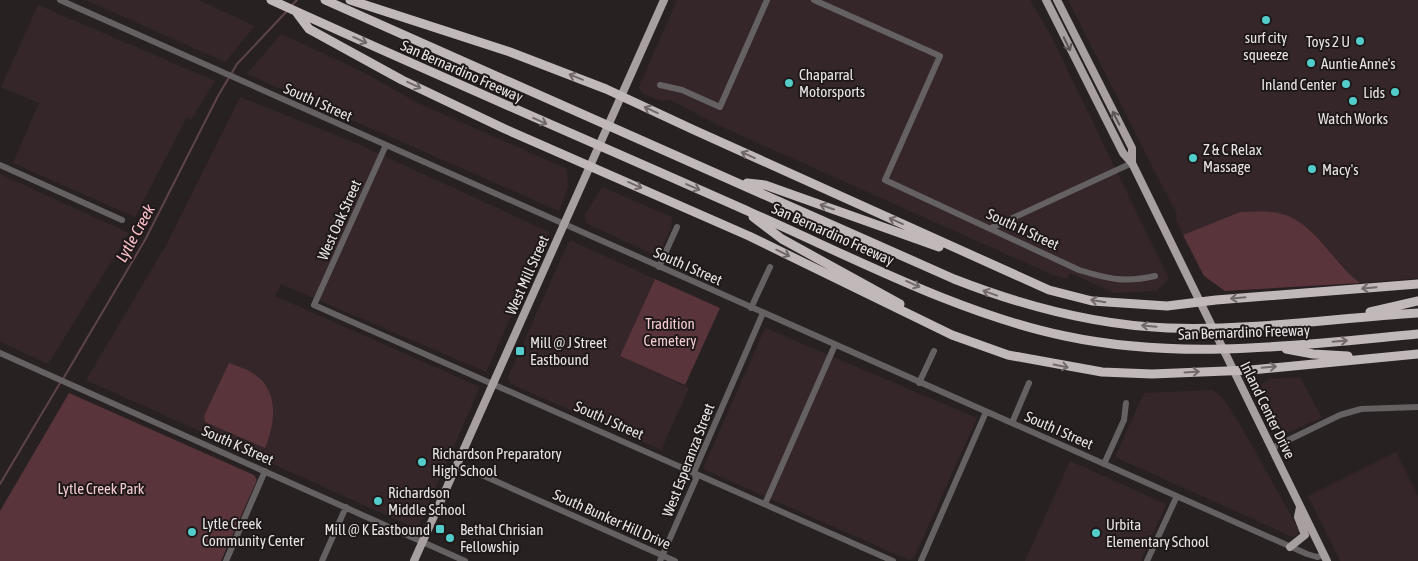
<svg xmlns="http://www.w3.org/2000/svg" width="1418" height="561" font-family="'Asap Condensed',sans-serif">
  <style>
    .built { fill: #352729 }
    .green { fill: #5a343b }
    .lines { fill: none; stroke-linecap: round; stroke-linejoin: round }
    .stream { stroke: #5e4449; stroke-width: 2 }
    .minor { stroke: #656162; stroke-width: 6 }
    .major { stroke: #a79fa0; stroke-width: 8 }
    .highway { stroke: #c1b8b9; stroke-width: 9 }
    .oneway { stroke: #706869 }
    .oneway2 { stroke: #5c5556 }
    .poi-dot { fill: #53cdc9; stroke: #1e1819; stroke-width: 2 }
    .labels { text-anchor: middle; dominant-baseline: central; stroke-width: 4; stroke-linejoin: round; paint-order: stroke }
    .poi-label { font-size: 15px; fill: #e8e3e4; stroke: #1e1819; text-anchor: start }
    .street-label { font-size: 15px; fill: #e8e3e4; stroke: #1e1819 }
    .park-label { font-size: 15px; fill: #f3cad0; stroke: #1e1819 }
    .water-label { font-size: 16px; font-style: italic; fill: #fdc1ca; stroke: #1e1819 }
  </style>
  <rect width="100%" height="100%" fill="#282122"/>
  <!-- built -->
  <path class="built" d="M 86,0 L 198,0 L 255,26 L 225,62 Z
    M 677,0 L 1030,0 L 1050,34 L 1169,279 L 1156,291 L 1115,293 L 1070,273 L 1068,279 L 1053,275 L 720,126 L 670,100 L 661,101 L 642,93 L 639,87 Z
    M 1068,0 L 1418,0 L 1418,278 L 1360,283 L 1240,212 L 1183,235 L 1176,220 L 1177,215 Z
    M 38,5 L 215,81 L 191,120 L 187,117 L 135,217 L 13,163 L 39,103 L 1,87 Z
    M 281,34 L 357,69 L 418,103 L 567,169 L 568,187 L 559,211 L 247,74 Z
    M 240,97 L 358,144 L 549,232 L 486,372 L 281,284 L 275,296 L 480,387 L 418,527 L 415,528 L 86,380 L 165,247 Z
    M 0,174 L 129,233 L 48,364 L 0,342 Z
    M 602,187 L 672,217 L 671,229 L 661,250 L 653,254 L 587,224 L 584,216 Z
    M 572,241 L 655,279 L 620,356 L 689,388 L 661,450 L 511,384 L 508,377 L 568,243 Z
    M 765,328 L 977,418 L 914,558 L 909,560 L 703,469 Z
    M 1300,377 L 1322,418 L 1284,434 L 1260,390 L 1262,384 L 1269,379 Z
    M 1213,390 L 1223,398 L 1246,435 L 1299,530 L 1297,535 L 1293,537 L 1115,457 L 1144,393 Z
    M 1396,452 L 1418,496 L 1418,561 L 1340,561 L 1308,496 Z
    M 1070,461 L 1166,504 L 1141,561 L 1025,561 Z"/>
  <!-- green -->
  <path class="green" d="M 1240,212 C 1250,212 1261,211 1271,212 C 1312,215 1330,261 1360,283 L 1225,291 L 1204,276 L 1183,235 Z
    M 655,279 L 720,308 L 685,385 L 620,356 Z
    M 229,363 C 237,366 247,369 254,374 C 280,391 275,424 265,448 L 205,422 L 204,416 Z
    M 69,393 L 254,475 L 257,480 L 221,561 L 0,561 L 0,511 Z"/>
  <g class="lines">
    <!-- stream -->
    <path class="stream" d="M 292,5 L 297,0
      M 63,379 L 145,240 L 218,96 L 237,64 L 287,11
      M 0,484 L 60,383"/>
    <!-- minor -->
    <path class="minor" d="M 60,0 L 1307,554 L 1317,557 L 1325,555
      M 814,0 L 940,56 L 885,180 L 1079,270 C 1109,279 1124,283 1155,276
      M 660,85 L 682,90 L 720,107 L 767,0
      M 386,145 L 314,305 L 893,561
      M 0,165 L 122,220
      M 991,228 L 1132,163
      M 659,267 L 677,227
      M 751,308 L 770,267
      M 0,353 L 465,561
      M 919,383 L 934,351
      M 1012,423 L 1029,383
      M 1272,448 L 1340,415 L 1361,409 L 1418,407
      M 457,464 L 675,561
      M 1104,464 L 1124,420 L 1126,403
      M 765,504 L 835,345
      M 226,561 L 265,471
      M 322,561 L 346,507
      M 660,561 L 696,479 L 694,472 L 763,313
      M 921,561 L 986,412
      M 1147,561 L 1177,496"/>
    <!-- major -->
    <path class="major" d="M 1046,0 L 1123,153 L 1132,163 L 1327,561
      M 1057,0 L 1132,148 L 1132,163
      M 1290,547 L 1305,535 L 1298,517 L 1300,507
      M 414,561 L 664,0"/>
    <!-- highway -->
    <path class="highway" d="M 271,0 C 431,73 592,142 752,213 C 852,257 959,314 1065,336 C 1182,361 1300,345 1418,334
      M 325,0 L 954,279 C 1023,306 1094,325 1168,328 C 1252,331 1335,318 1418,313
      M 350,0 L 510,52 L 606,89 L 694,130 L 1049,290 L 1092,301 L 1167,306 L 1216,300 L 1418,284
      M 297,13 L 309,29 L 402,80 L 505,129 L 749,236 L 952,335 L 1008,355 L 1102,372 L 1152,374 L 1251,370 L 1418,354
      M 747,183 L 765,185 L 939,247
      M 753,217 L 782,239 L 900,304
      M 1370,312 L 1418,301
      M 1286,349 L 1313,354 L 1348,356"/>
  </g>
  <!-- one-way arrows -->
  <defs><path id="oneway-shaft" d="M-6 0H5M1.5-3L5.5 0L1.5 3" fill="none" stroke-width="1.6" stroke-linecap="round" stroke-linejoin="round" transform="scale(1.25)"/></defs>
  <g class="oneway">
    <use href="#oneway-shaft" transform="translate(360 40) rotate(24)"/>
    <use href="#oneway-shaft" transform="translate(576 77) rotate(-158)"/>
    <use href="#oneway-shaft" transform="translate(414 85) rotate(25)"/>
    <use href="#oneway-shaft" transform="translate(651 110) rotate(-155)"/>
    <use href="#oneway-shaft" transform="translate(540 121) rotate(24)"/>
    <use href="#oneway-shaft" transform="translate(748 155) rotate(-156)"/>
    <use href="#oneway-shaft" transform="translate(635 185) rotate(24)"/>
    <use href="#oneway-shaft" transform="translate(693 187) rotate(23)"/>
    <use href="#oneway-shaft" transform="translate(827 207) rotate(-161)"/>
    <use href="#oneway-shaft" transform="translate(896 221) rotate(-156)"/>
    <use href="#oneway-shaft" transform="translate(783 253) rotate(26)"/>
    <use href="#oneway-shaft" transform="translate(913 284) rotate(24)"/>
    <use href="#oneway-shaft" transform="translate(1369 288) rotate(175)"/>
    <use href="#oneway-shaft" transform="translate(990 293) rotate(-160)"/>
    <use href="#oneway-shaft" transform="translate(1238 298) rotate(175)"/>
    <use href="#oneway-shaft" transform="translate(1098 301) rotate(-171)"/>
    <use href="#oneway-shaft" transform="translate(1149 326) rotate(-175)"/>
    <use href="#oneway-shaft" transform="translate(1340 341) rotate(-5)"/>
    <use href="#oneway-shaft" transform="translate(1061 366) rotate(11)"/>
    <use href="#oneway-shaft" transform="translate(1269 367) rotate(-5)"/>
    <use href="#oneway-shaft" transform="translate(1192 372) rotate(-4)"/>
  </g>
  <g class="oneway2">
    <use href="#oneway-shaft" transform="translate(1067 44) rotate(64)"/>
    <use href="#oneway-shaft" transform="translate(1116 118) rotate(-117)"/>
  </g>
  <!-- markers -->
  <g class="poi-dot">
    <circle cx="1266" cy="20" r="5"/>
    <circle cx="1360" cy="41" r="5"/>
    <circle cx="1311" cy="63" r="5"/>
    <circle cx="789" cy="83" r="5"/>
    <circle cx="1346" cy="84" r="5"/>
    <circle cx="1395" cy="92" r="5"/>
    <circle cx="1353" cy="101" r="5"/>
    <circle cx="1193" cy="158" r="5"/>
    <circle cx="1312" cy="169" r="5"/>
    <rect x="515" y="346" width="10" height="10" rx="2.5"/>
    <circle cx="422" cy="462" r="5"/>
    <circle cx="378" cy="501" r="5"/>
    <rect x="435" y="524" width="10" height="10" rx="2.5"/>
    <circle cx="192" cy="532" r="5"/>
    <circle cx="1096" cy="533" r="5"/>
    <circle cx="450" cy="538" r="5"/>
  </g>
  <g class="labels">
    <!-- poi labels -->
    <g class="poi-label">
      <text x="1266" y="37" text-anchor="middle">surf city<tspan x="1266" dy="17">squeeze</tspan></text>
      <text x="1350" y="41" text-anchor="end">Toys 2 U</text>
      <text x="1321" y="63">Auntie Anne's</text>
      <text x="799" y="74">Chaparral<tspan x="799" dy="17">Motorsports</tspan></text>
      <text x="1336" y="84" text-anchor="end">Inland Center</text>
      <text x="1385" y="92" text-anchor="end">Lids</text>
      <text x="1353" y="118" text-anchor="middle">Watch Works</text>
      <text x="1203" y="149">Z &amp; C Relax<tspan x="1203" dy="17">Massage</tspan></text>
      <text x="1322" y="169">Macy's</text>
      <text x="530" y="342">Mill @ J Street<tspan x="530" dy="17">Eastbound</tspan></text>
      <text x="432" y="453">Richardson Preparatory<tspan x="432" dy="17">High School</tspan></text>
      <text x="388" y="492">Richardson<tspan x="388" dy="17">Middle School</tspan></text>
      <text x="202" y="523">Lytle Creek<tspan x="202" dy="17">Community Center</tspan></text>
      <text x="1106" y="524">Urbita<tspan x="1106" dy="17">Elementary School</tspan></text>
      <text x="430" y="529" text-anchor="end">Mill @ K Eastbound</text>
      <text x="460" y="529">Bethal Chrisian<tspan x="460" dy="17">Fellowship</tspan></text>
    </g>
    <!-- street labels -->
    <g class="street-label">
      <text transform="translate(462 71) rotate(24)">San Bernardino Freeway</text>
      <text transform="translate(318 102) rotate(24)">South I Street</text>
      <text transform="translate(339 220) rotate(-66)">West Oak Street</text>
      <text transform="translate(1023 229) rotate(25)">South H Street</text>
      <text transform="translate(833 234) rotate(24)">San Bernardino Freeway</text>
      <text transform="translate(688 266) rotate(24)">South I Street</text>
      <text transform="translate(527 275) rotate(-66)">West Mill Street</text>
      <text transform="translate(1244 332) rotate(-2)">San Bernardino Freeway</text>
      <text transform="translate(1268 410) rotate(64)">Inland Center Drive</text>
      <text transform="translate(609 420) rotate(24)">South J Street</text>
      <text transform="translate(1059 430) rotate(24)">South I Street</text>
      <text transform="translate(238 445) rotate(24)">South K Street</text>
      <text transform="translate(688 460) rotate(-69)">West Esperanza Street</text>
      <text transform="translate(612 519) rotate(24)">South Bunker Hill Drive</text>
    </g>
    <!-- park labels -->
    <g class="park-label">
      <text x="670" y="323">Tradition<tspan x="670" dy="17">Cemetery</tspan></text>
      <text x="101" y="488">Lytle Creek Park</text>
    </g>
    <!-- water labels -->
    <g class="water-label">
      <text transform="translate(135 233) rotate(-61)">Lytle Creek</text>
    </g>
  </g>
</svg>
